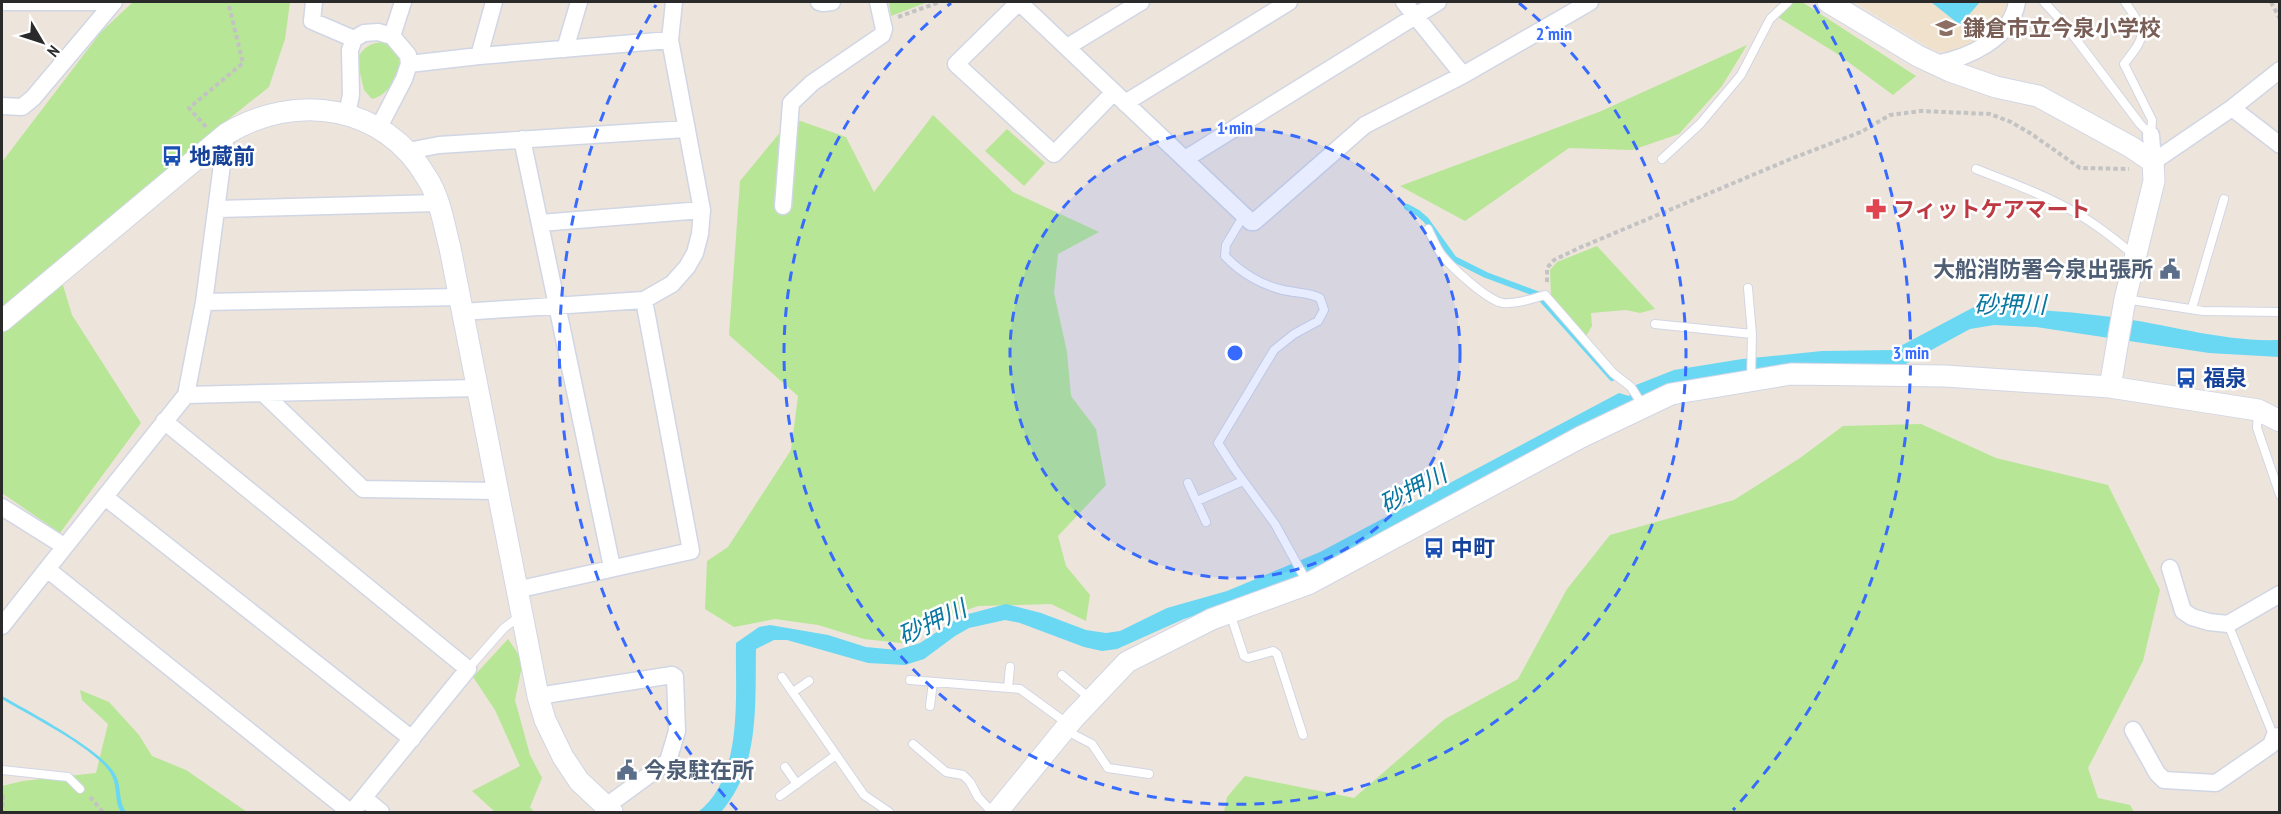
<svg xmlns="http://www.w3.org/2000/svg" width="2281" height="814" font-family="'PT Sans Narrow','Noto Sans JP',sans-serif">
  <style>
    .education { fill: #efe1cb }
    .green { fill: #b7e696 }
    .water { fill: #6ad8f3 }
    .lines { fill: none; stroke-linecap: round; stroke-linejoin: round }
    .stream { stroke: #6ad8f3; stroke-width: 6 }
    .service-casing { stroke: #d1d6e4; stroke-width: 10 }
    .minor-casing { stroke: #d1d6e4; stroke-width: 19 }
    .tertiary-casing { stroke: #d1d6e4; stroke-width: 23 }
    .path { stroke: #c3c3c3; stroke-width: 4; stroke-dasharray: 4.5 3; stroke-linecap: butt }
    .service { stroke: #fff; stroke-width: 8 }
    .minor { stroke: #fff; stroke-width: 16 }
    .tertiary { stroke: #fff; stroke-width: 21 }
    .ring { fill: none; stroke: #376aff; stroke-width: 3; stroke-dasharray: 10 8 }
    .labels { text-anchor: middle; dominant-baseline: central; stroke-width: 5; stroke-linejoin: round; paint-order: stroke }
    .education-label { font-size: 22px; font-weight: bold; fill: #785e54; stroke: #fff; text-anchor: start }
    .transit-label { font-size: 22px; font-weight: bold; fill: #164399; stroke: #fff; text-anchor: start }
    .health-label { font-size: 22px; font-weight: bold; fill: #be3a42; stroke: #fff; text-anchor: start }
    .service-label { font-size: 22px; font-weight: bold; fill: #4e5e75; stroke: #fff; text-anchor: end }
    .water-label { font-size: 24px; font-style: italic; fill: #0877a1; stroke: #fff }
    .centre { fill: #376aff; stroke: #fff; stroke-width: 3 }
    .ring-label { font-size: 18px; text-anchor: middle; font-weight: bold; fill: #376aff; stroke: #fff; stroke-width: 5; stroke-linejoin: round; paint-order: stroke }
  </style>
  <rect width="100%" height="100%" fill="#ede4dc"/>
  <!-- education -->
  <path class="education" d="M 1855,2 L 2007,2 L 2007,4 L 2000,21 L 1986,35 L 1965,48 L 1951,53 L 1936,51 Z"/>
  <!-- green -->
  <path class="green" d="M 133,2 L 290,2 L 285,39 L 269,87 L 180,158 L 56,262 L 72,315 L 141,423 L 60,533 L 2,493 L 2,162 L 101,32 Z
    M 889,2 L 928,2 L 891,16 Z
    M 1794,2 L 1802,2 L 1916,76 L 1893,95 L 1836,53 L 1776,16 Z
    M 383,42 C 415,49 396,94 372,99 L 364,90 L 357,60 C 362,48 370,43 383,42 Z
    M 1747,45 L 1722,86 L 1679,134 L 1632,150 L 1569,148 L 1465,221 L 1400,186 L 1599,112 Z
    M 933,115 L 1013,192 L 1099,232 L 1058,254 L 1054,293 L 1067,352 L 1071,396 L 1096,429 L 1106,485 L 1058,536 L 1066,566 L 1090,595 L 1086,621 L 1051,604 L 978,606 L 936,621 L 901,643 L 864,639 L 818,625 L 775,619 L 734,627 L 705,609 L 707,561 L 728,547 L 791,450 L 798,396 L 729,335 L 740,181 L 792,118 L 846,137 L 874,192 Z
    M 1007,129 L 1045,163 L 1024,186 L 985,151 Z
    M 1597,246 L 1655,309 L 1640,313 L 1626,310 L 1591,313 L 1592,326 L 1586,336 L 1551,296 L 1550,270 L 1557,262 Z
    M 1921,424 L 1996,458 L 2108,485 L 2160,590 L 2143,661 L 2088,768 L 2098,798 L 2130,805 L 2134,812 L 1224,812 L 1227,797 L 1245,776 L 1354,798 L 1445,719 L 1518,679 L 1567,589 L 1610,535 L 1734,500 L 1800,458 L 1843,426 Z
    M 508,639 L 523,661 L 515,700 L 530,755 L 542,778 L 530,807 L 534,812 L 495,812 L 472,791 L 520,766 L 495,710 L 473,677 Z
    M 80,690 L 109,702 L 139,735 L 152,756 L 186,770 L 247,812 L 2,812 L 2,786 L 23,781 L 96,773 L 108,724 L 82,700 Z"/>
  <!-- water -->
  <path class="water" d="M 1931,2 L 1980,2 L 1960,25 Z
    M 1974,307 C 2020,308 2066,311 2112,317 C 2168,324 2222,342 2279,340 L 2279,357 L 2209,353 L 2036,327 L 1994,325 L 1970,329 L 1902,366 L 1680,386 L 1311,572 L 1232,604 L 1184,619 L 1117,649 L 1102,651 L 1084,647 L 1020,623 L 1005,620 L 969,628 L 955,636 L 924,659 L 905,665 L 868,663 L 787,640 L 774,640 L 756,649 C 755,706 760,767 721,812 L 698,812 C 744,777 735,695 736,643 L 759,627 L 770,625 L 828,635 L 866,647 L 897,650 L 920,643 L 961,616 L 1006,604 L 1041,613 L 1086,630 L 1106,633 L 1120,631 L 1167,608 L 1227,591 L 1320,552 L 1619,393 L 1629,396 L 1636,385 L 1674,370 L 1742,359 L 1822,351 L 1893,350 Z
    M 2,696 C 28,711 105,751 116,776 C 122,788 118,801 126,812 L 121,812 C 114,802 118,788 112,776 C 100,750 28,715 2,699 Z"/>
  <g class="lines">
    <!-- stream -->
    <path class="stream" d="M 1407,207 L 1418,213 L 1426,220 L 1454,259 L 1486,275 L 1537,294 L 1612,378"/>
    <!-- service casing -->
    <g class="service-casing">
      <path id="service" d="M 2044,2 L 2066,26 L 2140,124 L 2151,135
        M 2125,2 C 2146,33 2148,34 2124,64 L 2152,120 L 2151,135
        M 1662,159 L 1700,124 L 1741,75 L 1770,19 L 1788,2
        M 1976,169 C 2017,185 2062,201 2098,227 C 2111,236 2123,246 2135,256
        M 1244,215 L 1226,245 L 1225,256 C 1240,272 1261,285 1283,290 C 1296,293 1308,292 1320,298 L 1324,310 L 1318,321 L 1294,334 L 1274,350 L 1218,443 L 1234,468 L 1275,524 L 1308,584
        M 1428,229 C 1432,237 1436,247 1441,254 C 1451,267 1488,301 1503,303 C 1517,304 1532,299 1545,295 L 1613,373 L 1631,387 L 1643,406
        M 1748,288 L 1752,334 L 1751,381
        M 2125,299 L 2203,311 L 2280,312
        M 2192,308 L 2224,199
        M 1655,324 L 1752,334
        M 2258,410 L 2257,428 L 2280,495
        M 1188,483 L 1206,522
        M 1197,501 L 1243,481
        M 1230,613 L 1244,656 L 1248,658 L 1273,651 L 1277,654 L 1303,735
        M 2228,624 L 2274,737
        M 468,669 L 504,628 L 520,616
        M 1062,675 L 1092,700
        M 782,677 L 864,795 L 889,812
        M 910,680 L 1020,689 L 1068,724
        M 1008,688 L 1010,667
        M 793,692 L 809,681
        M 930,706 L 933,682
        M 1065,730 L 1092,744 L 1108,768 L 1149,774
        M 913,744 L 946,772 L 963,775 L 970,782 L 978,797 L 992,812
        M 785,767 L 797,784
        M 2,770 L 68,777 L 80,789
        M 780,796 L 836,755"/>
    </g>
    <!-- minor casing -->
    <g class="minor-casing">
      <path id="minor" d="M 2,2 L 113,2
        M 314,2 L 312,21 L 354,39 L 364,33 L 378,32 L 392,36 L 408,55 L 409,64 L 404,79 L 379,127
        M 819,2 L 823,3 L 832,2
        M 1019,2 L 1251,222 L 1254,222 L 1365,125 L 1463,75 L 1590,2
        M 1019,2 L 956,64 L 1054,154 L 1114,92
        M 1404,2 L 1463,75
        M 392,36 L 403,2
        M 1067,47 L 1141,2
        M 565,49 L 579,2
        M 479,56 L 494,2
        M 409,64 L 479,56 L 670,40
        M 1935,64 C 1968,58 2011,39 2017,2
        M 1125,103 L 1289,2
        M 2,106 L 22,107 L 33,98 L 114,2
        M 2232,108 L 2280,145
        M 347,114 L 351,95 L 350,50 L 354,39
        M 226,134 L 204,302 L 186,395 L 47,569 L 350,812
        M 2151,135 L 2153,162
        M 522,139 L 612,567
        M 408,151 L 439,145 L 686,129
        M 1185,159 L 1438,2
        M 2153,162 L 2232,108 L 2280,70
        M 783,206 L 791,103 L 812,83 L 882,35 L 884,29 L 878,2
        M 217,209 L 438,203
        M 540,223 L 702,210
        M 204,302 L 459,297
        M 462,312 L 644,300 L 672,284 L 687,267 L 695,253 L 700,234 L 702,210 L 670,40 L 674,2
        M 263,393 L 363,489 L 497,491
        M 186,395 L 477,388
        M 164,421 L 468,669 L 352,812
        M 105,497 L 412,739
        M 2,507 L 64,546
        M 2170,568 L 2183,611 L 2192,617 L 2209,622 L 2228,624 L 2280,594
        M 516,590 L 691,551 L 644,300
        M 2,626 L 47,569
        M 538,696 L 672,675 L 675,677 L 677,731 L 668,761 L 605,807
        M 2133,730 L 2157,773 L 2164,780 L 2216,783 L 2271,745 L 2274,737 L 2280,736
        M 364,798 L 381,812"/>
    </g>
    <!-- tertiary casing -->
    <g class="tertiary-casing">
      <path id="tertiary" d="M 1828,2 L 1918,56 L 1950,71 L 1996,87 L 2038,96 L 2131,147 L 2153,162 L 2154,181 L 2125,299 L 2110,387
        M 2,321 L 226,134 C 296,91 385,105 427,178 C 440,198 444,225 450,248 L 538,696 L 545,720 L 563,757 L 579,781 L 612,812
        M 997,812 L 1073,719 L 1127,662 L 1212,619 L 1308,584 L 1581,437 L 1671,394 L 1791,374 L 1945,376 L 2110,387 L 2258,410 L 2280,421"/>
    </g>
    <!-- path -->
    <path class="path" d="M 2271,2 L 2280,19
      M 898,17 L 940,2
      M 206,127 L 189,108 L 243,63 L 228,2
      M 1547,282 L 1547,268 L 1554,260 L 1579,248 L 1793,158 L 1861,132 L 1890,115 L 1921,111 L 1990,114 L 2011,122 L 2030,133 L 2080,168 L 2129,169
      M 2,795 L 3,798 L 2,811
      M 90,797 L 103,812"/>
    <!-- service -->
    <use href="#service" class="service"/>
    <!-- minor -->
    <use href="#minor" class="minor"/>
    <!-- tertiary -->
    <use href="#tertiary" class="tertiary"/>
  </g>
  <!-- distance rings -->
  <circle cx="1235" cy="353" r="225" fill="#376aff" fill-opacity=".12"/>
  <g class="ring">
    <circle cx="1235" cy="353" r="225"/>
    <path d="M1519 3A451 451 0 1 1 951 3"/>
    <path d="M737 810A676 676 0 0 1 656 5M1814 5A676 676 0 0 1 1733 810"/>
  </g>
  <!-- icons -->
  <defs>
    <g id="school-bare" transform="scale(1.62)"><path d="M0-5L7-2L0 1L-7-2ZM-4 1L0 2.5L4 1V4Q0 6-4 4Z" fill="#8d6e63" stroke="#fff" stroke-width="2.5" paint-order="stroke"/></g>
    <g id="bus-bare" transform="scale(1.62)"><path d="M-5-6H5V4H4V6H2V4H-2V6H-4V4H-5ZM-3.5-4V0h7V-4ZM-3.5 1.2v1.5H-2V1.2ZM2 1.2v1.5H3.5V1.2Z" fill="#1a4fb4" stroke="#fff" stroke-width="2.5" paint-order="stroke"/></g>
    <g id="pharmacy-bare" transform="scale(1.62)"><path d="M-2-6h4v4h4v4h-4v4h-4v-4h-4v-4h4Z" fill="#e0444e" stroke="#fff" stroke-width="2.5" paint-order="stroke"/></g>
    <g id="civic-bare" transform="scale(1.62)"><path d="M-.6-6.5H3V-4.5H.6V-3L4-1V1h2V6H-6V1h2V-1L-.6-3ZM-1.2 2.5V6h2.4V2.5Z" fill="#5c6f8a" stroke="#fff" stroke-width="2.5" paint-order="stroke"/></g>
  </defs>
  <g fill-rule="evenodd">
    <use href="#school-bare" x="1946" y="28"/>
    <use href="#bus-bare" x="172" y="156"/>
    <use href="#pharmacy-bare" x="1876" y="209"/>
    <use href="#civic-bare" x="2170" y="269"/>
    <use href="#bus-bare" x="2186" y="378"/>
    <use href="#bus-bare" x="1434" y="548"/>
    <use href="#civic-bare" x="627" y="770"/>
  </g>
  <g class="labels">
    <!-- education labels -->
    <g class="education-label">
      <text x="1963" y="28">鎌倉市立今泉小学校</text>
    </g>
    <!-- transit labels -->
    <g class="transit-label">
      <text x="189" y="156">地蔵前</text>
      <text x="2203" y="378">福泉</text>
      <text x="1451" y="548">中町</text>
    </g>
    <!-- health labels -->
    <g class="health-label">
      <text x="1893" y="209">フィットケアマート</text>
    </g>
    <!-- service labels -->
    <g class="service-label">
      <text x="2153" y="269">大船消防署今泉出張所</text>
      <text x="644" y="770" text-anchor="start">今泉駐在所</text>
    </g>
    <!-- water labels -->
    <g class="water-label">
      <text x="2010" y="304">砂押川</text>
      <text transform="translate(1413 489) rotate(-28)">砂押川</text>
      <text transform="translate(932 622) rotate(-25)">砂押川</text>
    </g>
  </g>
  <circle cx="1235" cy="353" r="9" class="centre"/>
  <g class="ring-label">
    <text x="1554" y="40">2 min</text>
    <text x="1235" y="134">1 min</text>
    <text x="1911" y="359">3 min</text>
  </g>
  <!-- border -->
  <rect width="2281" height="814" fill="none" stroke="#2a2a2a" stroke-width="6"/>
  <!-- north arrow -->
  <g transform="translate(42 42) rotate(129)" stroke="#ffffff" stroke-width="4.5" paint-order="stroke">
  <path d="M0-4.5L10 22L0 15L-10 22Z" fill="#2a2a2a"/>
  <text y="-9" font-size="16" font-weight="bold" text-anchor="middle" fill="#2a2a2a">N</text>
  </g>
</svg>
